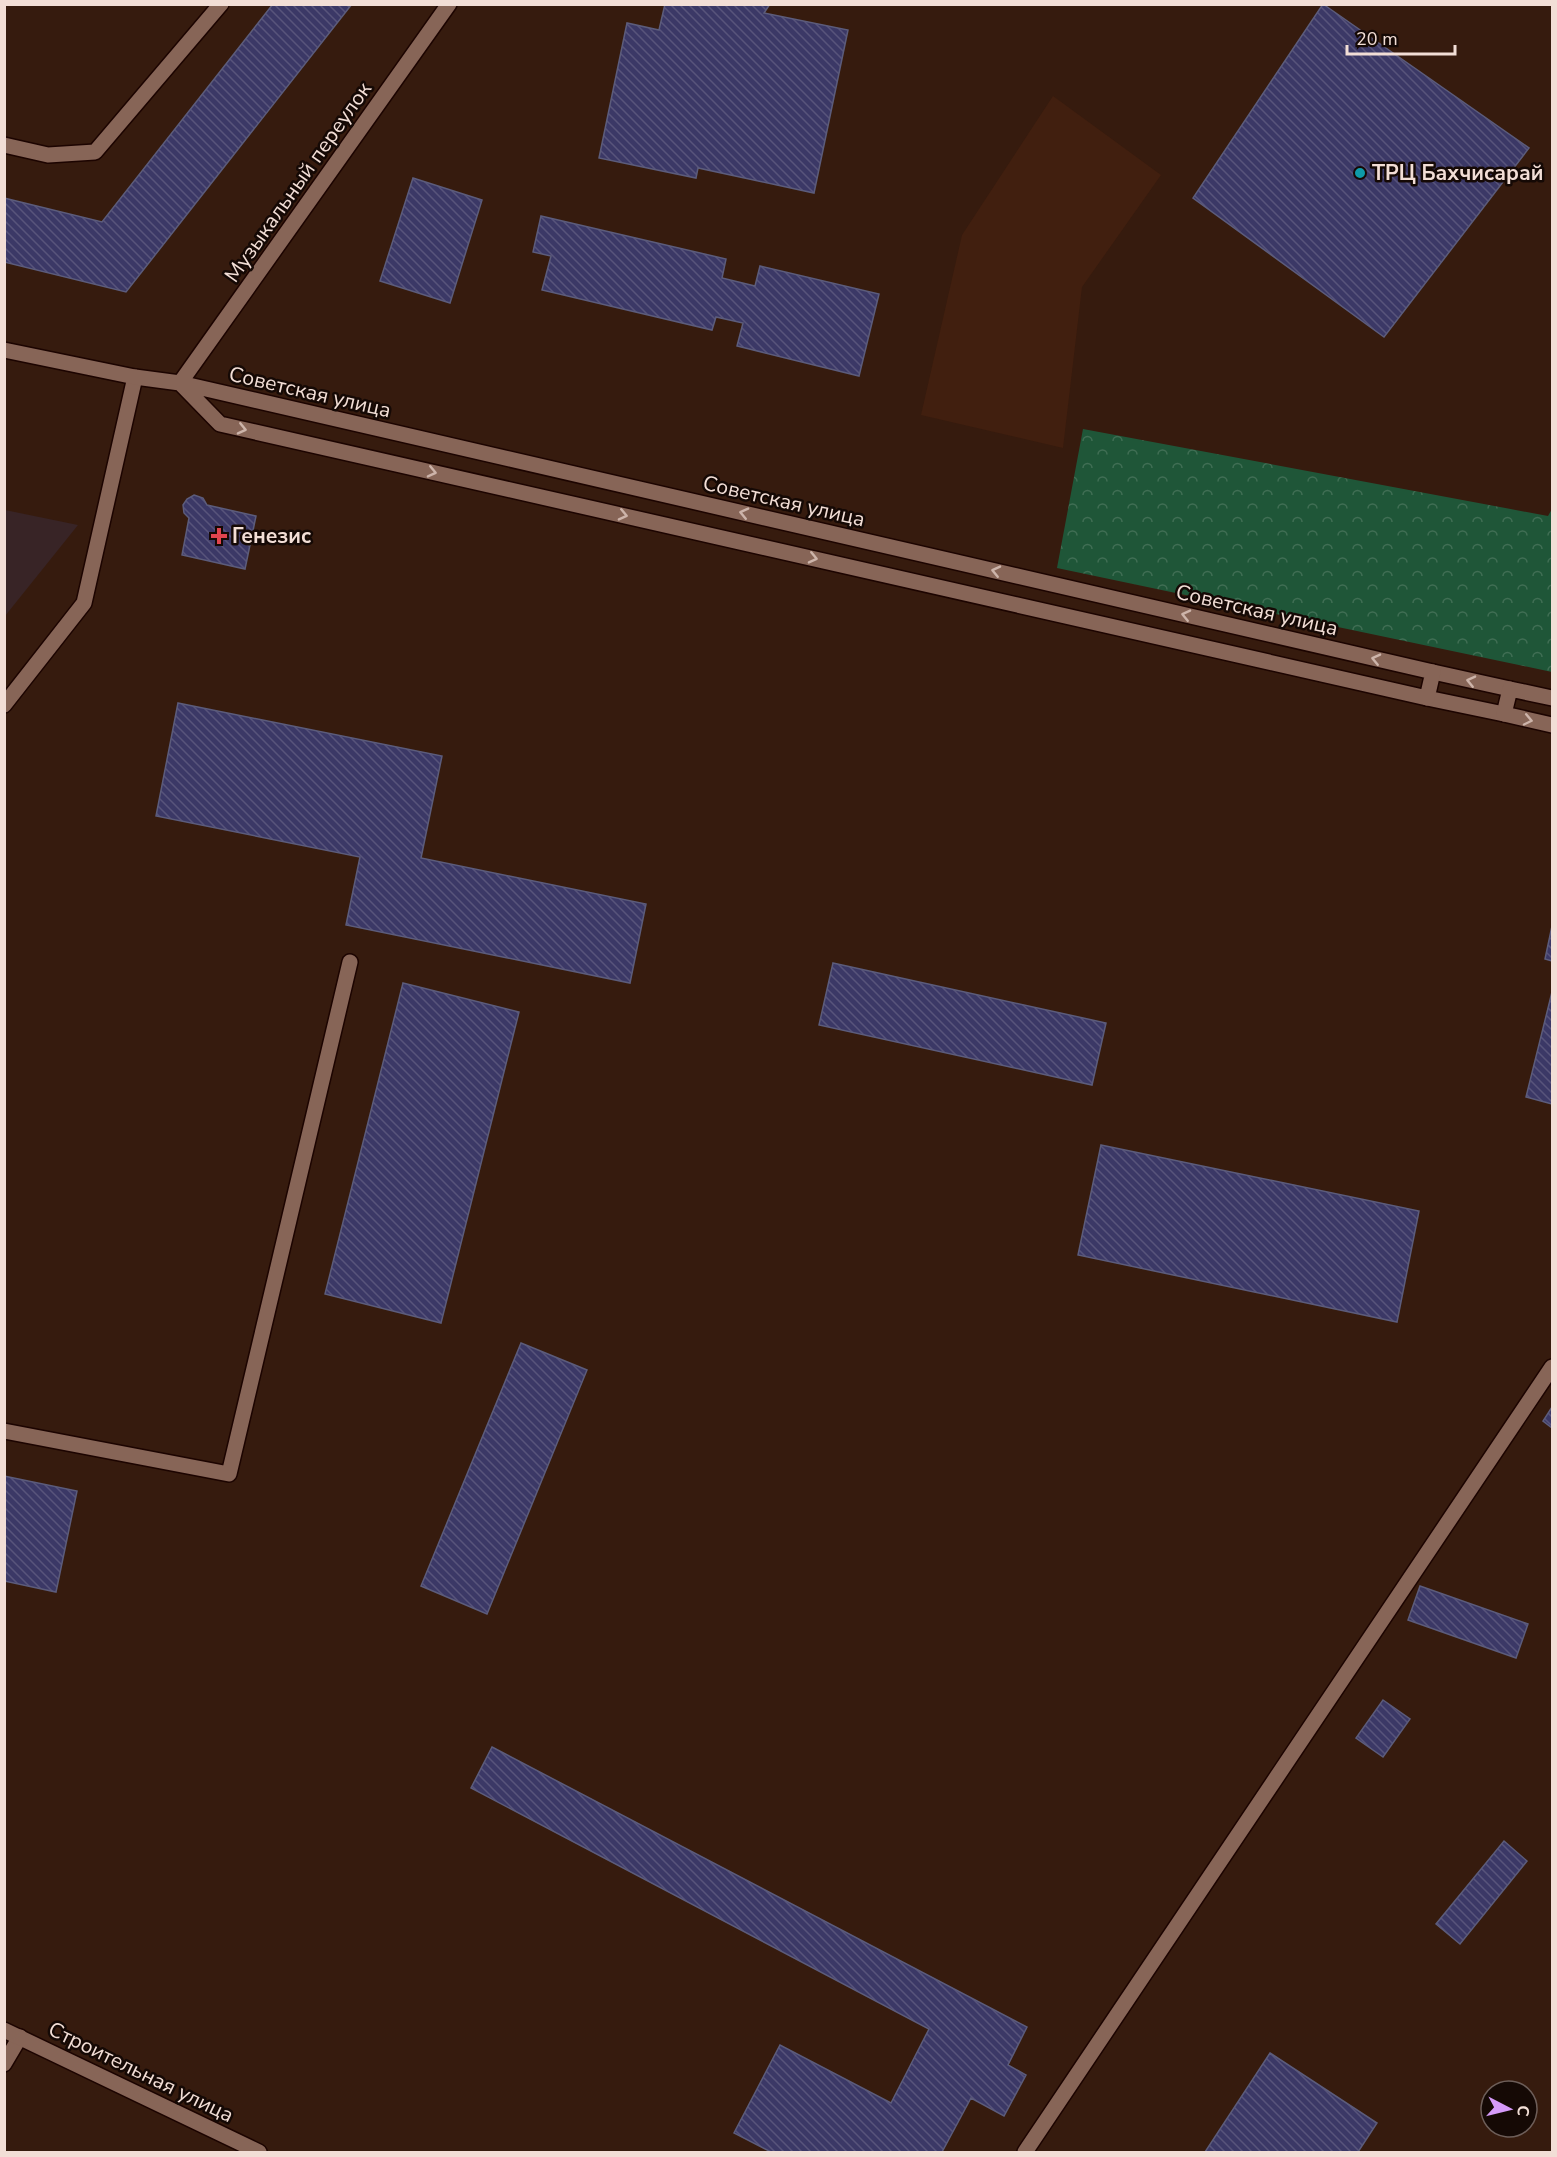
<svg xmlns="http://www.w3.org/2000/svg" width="1557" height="2157" font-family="'Nunito Sans',sans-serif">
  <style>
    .built { fill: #411f0f }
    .medical { fill: #382426 }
    .forest { fill: url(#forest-crowns) }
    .building { fill: url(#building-back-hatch); stroke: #5c5c7b; stroke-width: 1.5 }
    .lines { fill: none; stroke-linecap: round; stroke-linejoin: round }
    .service-casing { stroke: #1c0400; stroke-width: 18 }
    .pedestrian-casing { stroke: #1c0400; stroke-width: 18 }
    .minor-casing { stroke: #1c0400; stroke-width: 18 }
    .secondary-casing { stroke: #1c0400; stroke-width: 18 }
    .service { stroke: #876557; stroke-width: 15 }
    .pedestrian { stroke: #876557; stroke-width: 15 }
    .minor { stroke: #876557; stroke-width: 15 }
    .secondary { stroke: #876557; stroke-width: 15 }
    .oneway { stroke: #cdb4aa }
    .culture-dot { fill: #0f9aa8; stroke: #150905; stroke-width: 2 }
    .health-dot { fill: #e0444e; stroke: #150905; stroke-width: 2 }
    .labels { text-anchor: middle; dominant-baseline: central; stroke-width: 5; stroke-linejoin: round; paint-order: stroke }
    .poi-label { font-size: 21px; font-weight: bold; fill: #f2ded6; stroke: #150905; text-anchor: start }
    .street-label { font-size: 21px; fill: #f2ded6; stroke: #150905 }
  </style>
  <defs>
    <pattern id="forest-crowns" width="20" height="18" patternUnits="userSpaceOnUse" patternTransform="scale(1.5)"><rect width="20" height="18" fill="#1f5638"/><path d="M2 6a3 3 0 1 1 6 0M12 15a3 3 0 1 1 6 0" fill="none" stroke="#406e54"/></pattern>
    <pattern id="building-back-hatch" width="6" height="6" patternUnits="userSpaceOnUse" patternTransform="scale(1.5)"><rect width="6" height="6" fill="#3b3866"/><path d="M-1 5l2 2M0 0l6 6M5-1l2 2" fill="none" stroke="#58547b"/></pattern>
  </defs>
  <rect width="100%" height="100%" fill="#361b0e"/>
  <!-- built -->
  <path class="built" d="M 1053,96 L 1161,175 L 1082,287 L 1063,448 L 921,415 L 962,235 Z"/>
  <!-- medical -->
  <path class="medical" d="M 5,510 L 78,525 L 5,616 L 4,510 Z"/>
  <!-- forest -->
  <path class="forest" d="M 1083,429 L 1548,516 L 1552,509 L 1552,672 L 1057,568 Z"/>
  <!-- building -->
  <path class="building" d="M 273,4 L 352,4 L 126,292 L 4,262 L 4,198 L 102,222 Z
    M 665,4 L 770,4 L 764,13 L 848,30 L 814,193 L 698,168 L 696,178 L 599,158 L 627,23 L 659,30 Z
    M 1323,4 L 1529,148 L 1384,337 L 1193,198 Z
    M 413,178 L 482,200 L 450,303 L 380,281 Z
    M 541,216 L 726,259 L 722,278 L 755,286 L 760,266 L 879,294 L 859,376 L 737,346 L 743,323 L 716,317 L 712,330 L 542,290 L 551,256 L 533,252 Z
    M 194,495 L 203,498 L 207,505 L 256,516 L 245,569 L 182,555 L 189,518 L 184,513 L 183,505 L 187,499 Z
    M 178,703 L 442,756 L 421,858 L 646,904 L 630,983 L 346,925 L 360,857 L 156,816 Z
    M 1552,926 L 1552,961 L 1545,959 Z
    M 833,963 L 1106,1023 L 1092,1085 L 819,1025 Z
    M 403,983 L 519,1012 L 441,1323 L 325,1294 Z
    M 1552,992 L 1552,1104 L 1526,1097 Z
    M 1101,1145 L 1419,1211 L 1397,1322 L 1078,1255 Z
    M 521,1343 L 587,1370 L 487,1614 L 421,1586 Z
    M 1552,1407 L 1552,1428 L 1543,1421 Z
    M 4,1476 L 77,1491 L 56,1592 L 4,1581 Z
    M 1420,1586 L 1528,1624 L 1516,1658 L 1408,1620 Z
    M 1383,1700 L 1410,1719 L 1383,1757 L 1356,1738 Z
    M 492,1747 L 1027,2027 L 1008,2065 L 1026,2075 L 1004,2116 L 971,2098 L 942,2152 L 771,2152 L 734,2133 L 780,2045 L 891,2103 L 929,2029 L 471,1788 Z
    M 1504,1841 L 1527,1861 L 1460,1944 L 1436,1924 Z
    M 1270,2053 L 1377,2123 L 1358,2152 L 1205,2152 Z"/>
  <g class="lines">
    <!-- service casing -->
    <g class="service-casing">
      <path id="service" d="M 4,145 L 48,155 L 95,152 L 221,4
        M 4,705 L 84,603 L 135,377
        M 4,1431 L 229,1474 L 350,962"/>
    </g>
    <!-- pedestrian casing -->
    <g class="pedestrian-casing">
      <path id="pedestrian" d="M 1433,672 L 1510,689
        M 1427,698 L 1504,714"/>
    </g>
    <!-- minor casing -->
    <g class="minor-casing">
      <path id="minor" d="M 4,350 L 135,377 L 180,383 L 1433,672 L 1427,698 L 220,424 L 180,383
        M 180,383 L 449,4
        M 1552,698 L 1510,689 L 1504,714 L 1552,725
        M 4,2064 L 20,2037
        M 1025,2152 L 1552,1367"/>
    </g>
    <!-- secondary casing -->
    <g class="secondary-casing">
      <path id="secondary" d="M 4,2030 L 259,2152"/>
    </g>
    <!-- service -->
    <use href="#service" class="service"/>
    <!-- pedestrian -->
    <use href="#pedestrian" class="pedestrian"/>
    <!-- minor -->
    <use href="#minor" class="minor"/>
    <!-- secondary -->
    <use href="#secondary" class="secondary"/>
  </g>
  <!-- one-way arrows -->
  <defs><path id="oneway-chevron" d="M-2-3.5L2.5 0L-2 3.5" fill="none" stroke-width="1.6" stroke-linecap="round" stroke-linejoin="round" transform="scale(1.5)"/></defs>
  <g class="oneway">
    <use href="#oneway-chevron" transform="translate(242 429) rotate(13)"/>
    <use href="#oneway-chevron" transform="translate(432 472) rotate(13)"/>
    <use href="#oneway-chevron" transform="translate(744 513) rotate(-167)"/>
    <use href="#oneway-chevron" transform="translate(623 515) rotate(13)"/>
    <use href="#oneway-chevron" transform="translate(813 558) rotate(13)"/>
    <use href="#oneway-chevron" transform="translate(996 571) rotate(-167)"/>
    <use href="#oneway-chevron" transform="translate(1186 615) rotate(-167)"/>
    <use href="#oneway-chevron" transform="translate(1376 659) rotate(-167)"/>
    <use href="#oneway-chevron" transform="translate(1471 681) rotate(-167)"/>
    <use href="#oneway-chevron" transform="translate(1528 720) rotate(12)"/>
  </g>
  <!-- markers -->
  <circle class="culture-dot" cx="1360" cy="173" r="6"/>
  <path class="health-dot" d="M216 527h6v6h6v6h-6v6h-6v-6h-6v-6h6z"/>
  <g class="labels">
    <!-- poi labels -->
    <g class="poi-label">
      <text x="1372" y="173">ТРЦ Бахчисарай</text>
      <text x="232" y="536">Генезис</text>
    </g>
    <!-- street labels -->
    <g class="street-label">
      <text transform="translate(298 182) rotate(-55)">Музыкальный переулок</text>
      <text transform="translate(310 392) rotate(13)">Советская улица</text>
      <text transform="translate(784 501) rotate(13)">Советская улица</text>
      <text transform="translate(1257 610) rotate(13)">Советская улица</text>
      <text transform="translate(141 2072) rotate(26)">Строительная улица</text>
    </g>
  </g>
  <!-- border -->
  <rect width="1557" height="2157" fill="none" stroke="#f2ded6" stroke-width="12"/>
  <!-- north arrow -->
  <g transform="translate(1509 2109) rotate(97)"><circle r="28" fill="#150905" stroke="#6d5e59" stroke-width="1.5"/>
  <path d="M0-4.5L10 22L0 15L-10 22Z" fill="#d69bfa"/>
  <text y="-9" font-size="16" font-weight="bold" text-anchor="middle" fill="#f2ded6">С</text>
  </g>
  <!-- scale -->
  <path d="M1347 45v9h108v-9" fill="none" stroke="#f2ded6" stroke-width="3"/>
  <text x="1356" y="45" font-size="18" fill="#f2ded6" stroke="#150905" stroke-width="4.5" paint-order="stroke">20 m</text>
</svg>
